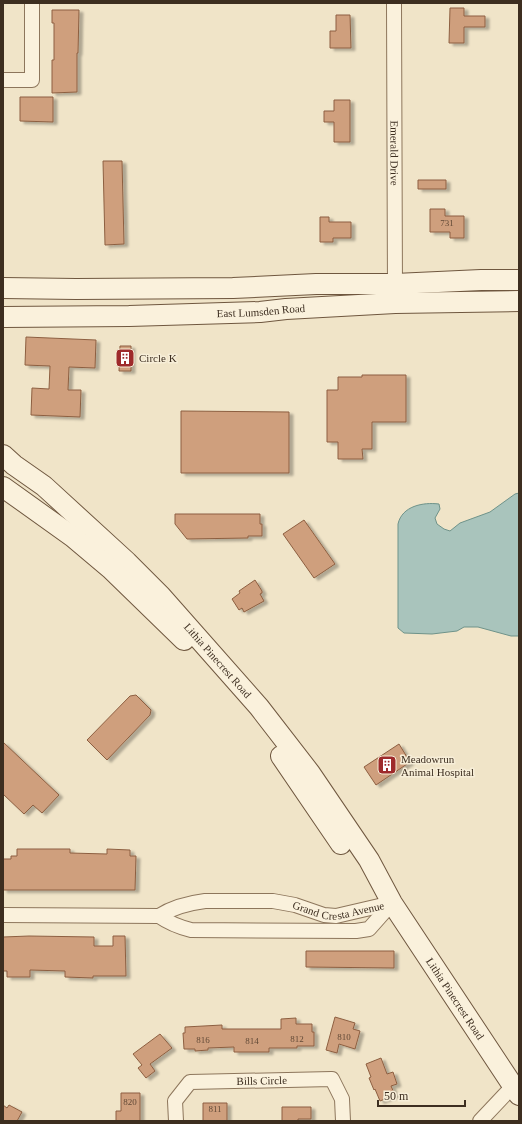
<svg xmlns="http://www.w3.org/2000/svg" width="522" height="1124" font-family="Georgia,serif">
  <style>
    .water { fill: #a9c4bc; stroke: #6f938a }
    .building { fill: #cf9f7d; stroke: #8d5f41; filter: url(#shadow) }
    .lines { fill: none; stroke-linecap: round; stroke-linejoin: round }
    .street-casing { stroke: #8d765c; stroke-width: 16 }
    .secondary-casing { stroke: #6f573f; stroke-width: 22 }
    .street { stroke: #faf1dc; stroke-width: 14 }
    .secondary { stroke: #faf1dc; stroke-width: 20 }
    .labels { text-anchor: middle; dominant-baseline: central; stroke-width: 3; stroke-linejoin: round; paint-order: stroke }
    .number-label { font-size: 9px; fill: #624a37 }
    .street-label { font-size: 11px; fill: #3d2e20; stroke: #f7eed8 }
    .poi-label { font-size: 11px; fill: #3d2e20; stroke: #f7eed8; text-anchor: start }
  </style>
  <defs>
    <filter id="shadow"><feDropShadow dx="4" dy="2.5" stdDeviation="1" flood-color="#0004"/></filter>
  </defs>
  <rect width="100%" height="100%" fill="#f0e4c8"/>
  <!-- water -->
  <path class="water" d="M 519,493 L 519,636 L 511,636 L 478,627 L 464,627 L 457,631 L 432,634 L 404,633 L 398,628 L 398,524 C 402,506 423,502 439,504 L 440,509 L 435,518 L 437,524 L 444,529 L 450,531 L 460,523 L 490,512 L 515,494 Z"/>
  <!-- building -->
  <path class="building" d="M 450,8 L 464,8 L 464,16 L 485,16 L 485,27 L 464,27 L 464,43 L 449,43 Z
    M 52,10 L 79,10 L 78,53 L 77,53 L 77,92 L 52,93 L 52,60 L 54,60 L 54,23 L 52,23 Z
    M 336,15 L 350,15 L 351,48 L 330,48 L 330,31 L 336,31 Z
    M 20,97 L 53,97 L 53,122 L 20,121 Z
    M 334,100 L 350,100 L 350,142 L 334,142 L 334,122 L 324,122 L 324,111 L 334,111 Z
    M 103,161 L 122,161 L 124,244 L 105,245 Z
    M 418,180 L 446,180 L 446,189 L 418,189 Z
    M 430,209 L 445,209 L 445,216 L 464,216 L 464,238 L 450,238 L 450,232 L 430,232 Z
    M 320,217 L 329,217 L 329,222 L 351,222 L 351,238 L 333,238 L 333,242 L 320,242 Z
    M 26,337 L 96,340 L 95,368 L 69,367 L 68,390 L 81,390 L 80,417 L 31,415 L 32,388 L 49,389 L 50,366 L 25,365 Z
    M 120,346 L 131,346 L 131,371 L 119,371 Z
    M 362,375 L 406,375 L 406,422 L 372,422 L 372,449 L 362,449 L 363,459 L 338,459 L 338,442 L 327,442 L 327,390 L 338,390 L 338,377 L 362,377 Z
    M 181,411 L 289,412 L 289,473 L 181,473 Z
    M 175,514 L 260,514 L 260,524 L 262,524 L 262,536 L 248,536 L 248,538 L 187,539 L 175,524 Z
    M 304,520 L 335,564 L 314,578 L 283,534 Z
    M 255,580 L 262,591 L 262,593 L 260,594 L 264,601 L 244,612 L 242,608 L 239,610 L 232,599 L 240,593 L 239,591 Z
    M 136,695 L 151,710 L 150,715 L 107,760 L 87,740 L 130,696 Z
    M 3,742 L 59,795 L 42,813 L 33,805 L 24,814 L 3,794 Z
    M 399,744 L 410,762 L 376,785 L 364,767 Z
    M 17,849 L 70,849 L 70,853 L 107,854 L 107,849 L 130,850 L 130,856 L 136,856 L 135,890 L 3,890 L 3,859 L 11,859 L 11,856 L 17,856 Z
    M 29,936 L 94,937 L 94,946 L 113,946 L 113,936 L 125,936 L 126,976 L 93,976 L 93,978 L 65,977 L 65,971 L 30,970 L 30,977 L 7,977 L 7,971 L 3,971 L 3,937 Z
    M 306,951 L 394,951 L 394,968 L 306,967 Z
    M 335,1017 L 355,1023 L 353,1029 L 360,1031 L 355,1049 L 339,1044 L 337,1053 L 326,1050 Z
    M 296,1018 L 296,1024 L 312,1024 L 312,1032 L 314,1032 L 314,1046 L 297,1046 L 297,1048 L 269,1048 L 269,1052 L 234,1052 L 234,1047 L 208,1048 L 208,1050 L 195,1051 L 195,1049 L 184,1049 L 183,1033 L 185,1033 L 185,1027 L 222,1025 L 222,1029 L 281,1029 L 281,1019 Z
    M 160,1034 L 172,1048 L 150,1064 L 155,1071 L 146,1078 L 138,1068 L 142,1065 L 133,1054 Z
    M 381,1058 L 387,1074 L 393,1072 L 397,1084 L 391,1086 L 395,1095 L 380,1101 L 375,1089 L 374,1090 L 369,1078 L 371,1077 L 366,1064 Z
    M 121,1093 L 140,1093 L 140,1121 L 116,1121 L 116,1111 L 121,1111 Z
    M 203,1103 L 227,1103 L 227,1121 L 203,1121 Z
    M 3,1105 L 7,1108 L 9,1105 L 22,1112 L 17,1121 L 3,1121 Z
    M 282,1107 L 311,1107 L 311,1119 L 298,1119 L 298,1121 L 282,1121 Z"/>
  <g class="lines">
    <!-- street casing -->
    <g class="street-casing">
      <g id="street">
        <path id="s1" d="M 394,3 L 395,293"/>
        <path d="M 3,80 L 32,80 L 32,3"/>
        <path id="s2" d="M 3,915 L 159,916 C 173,907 189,903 205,901 L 273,901 L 295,905 L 324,915 L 336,916 L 392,903"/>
        <path d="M 159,916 C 169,923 179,927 191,930 L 356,931 L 369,929 L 392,903"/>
        <path id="s3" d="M 176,1121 L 175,1101 L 190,1082 L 332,1079 L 342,1099 L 343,1121"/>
        <path d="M 480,1121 L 513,1086"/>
      </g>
    </g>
    <!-- secondary casing -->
    <g class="secondary-casing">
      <g id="secondary">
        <path d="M 3,288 L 76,289 L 233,288 L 316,284 L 395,284 L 481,280 L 519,280"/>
        <path id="s4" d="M 3,317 L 129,316 L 260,312 L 286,309 L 395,303 L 519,301"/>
        <path id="s5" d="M 3,455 L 14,465 L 44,486 L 127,562 L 161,596 L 259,707 L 310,773 L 369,860 L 392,903 L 519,1095"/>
        <path d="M 3,487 L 73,537 L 111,569 L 184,640"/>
        <path d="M 281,756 L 341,844"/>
      </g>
    </g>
    <!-- street -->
    <use href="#street" class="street"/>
    <!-- secondary -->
    <use href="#secondary" class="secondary"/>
  </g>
  <!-- icons -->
  <defs>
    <g id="building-square" transform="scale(1)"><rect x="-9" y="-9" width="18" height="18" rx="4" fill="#9e2a2b" stroke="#f7eed8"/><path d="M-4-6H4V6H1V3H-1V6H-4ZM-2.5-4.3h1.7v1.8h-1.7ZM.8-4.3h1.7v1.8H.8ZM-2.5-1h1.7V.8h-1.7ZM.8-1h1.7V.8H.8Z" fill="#fff"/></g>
  </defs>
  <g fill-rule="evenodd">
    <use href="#building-square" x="125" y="358"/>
    <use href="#building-square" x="387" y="765"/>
  </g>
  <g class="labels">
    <!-- number labels -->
    <g class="number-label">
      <text x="447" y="223">731</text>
      <text x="344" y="1037">810</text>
      <text x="297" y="1039">812</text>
      <text x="203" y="1040">816</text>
      <text x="252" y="1041">814</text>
      <text x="130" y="1102">820</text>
      <text x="215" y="1109">811</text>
    </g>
    <!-- street labels -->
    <g class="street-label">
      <text stroke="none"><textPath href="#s1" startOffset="150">Emerald Drive</textPath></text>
      <text stroke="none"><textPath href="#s4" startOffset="258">East Lumsden Road</textPath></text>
      <text stroke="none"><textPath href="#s5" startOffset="298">Lithia Pinecrest Road</textPath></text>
      <text stroke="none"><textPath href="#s2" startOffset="340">Grand Cresta Avenue</textPath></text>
      <text stroke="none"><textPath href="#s5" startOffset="712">Lithia Pinecrest Road</textPath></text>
      <text stroke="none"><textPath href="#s3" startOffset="116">Bills Circle</textPath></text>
    </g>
    <!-- poi labels -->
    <g class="poi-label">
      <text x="139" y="358">Circle K</text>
      <text x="401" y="759">Meadowrun<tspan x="401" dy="13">Animal Hospital</tspan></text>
    </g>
  </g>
  <!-- border -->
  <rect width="522" height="1124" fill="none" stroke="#3d2e20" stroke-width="8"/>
  <!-- scale -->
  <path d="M378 1100v6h87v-6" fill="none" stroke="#3d2e20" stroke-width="2"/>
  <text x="384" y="1100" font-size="12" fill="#3d2e20" stroke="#f7eed8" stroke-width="3" paint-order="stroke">50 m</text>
</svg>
